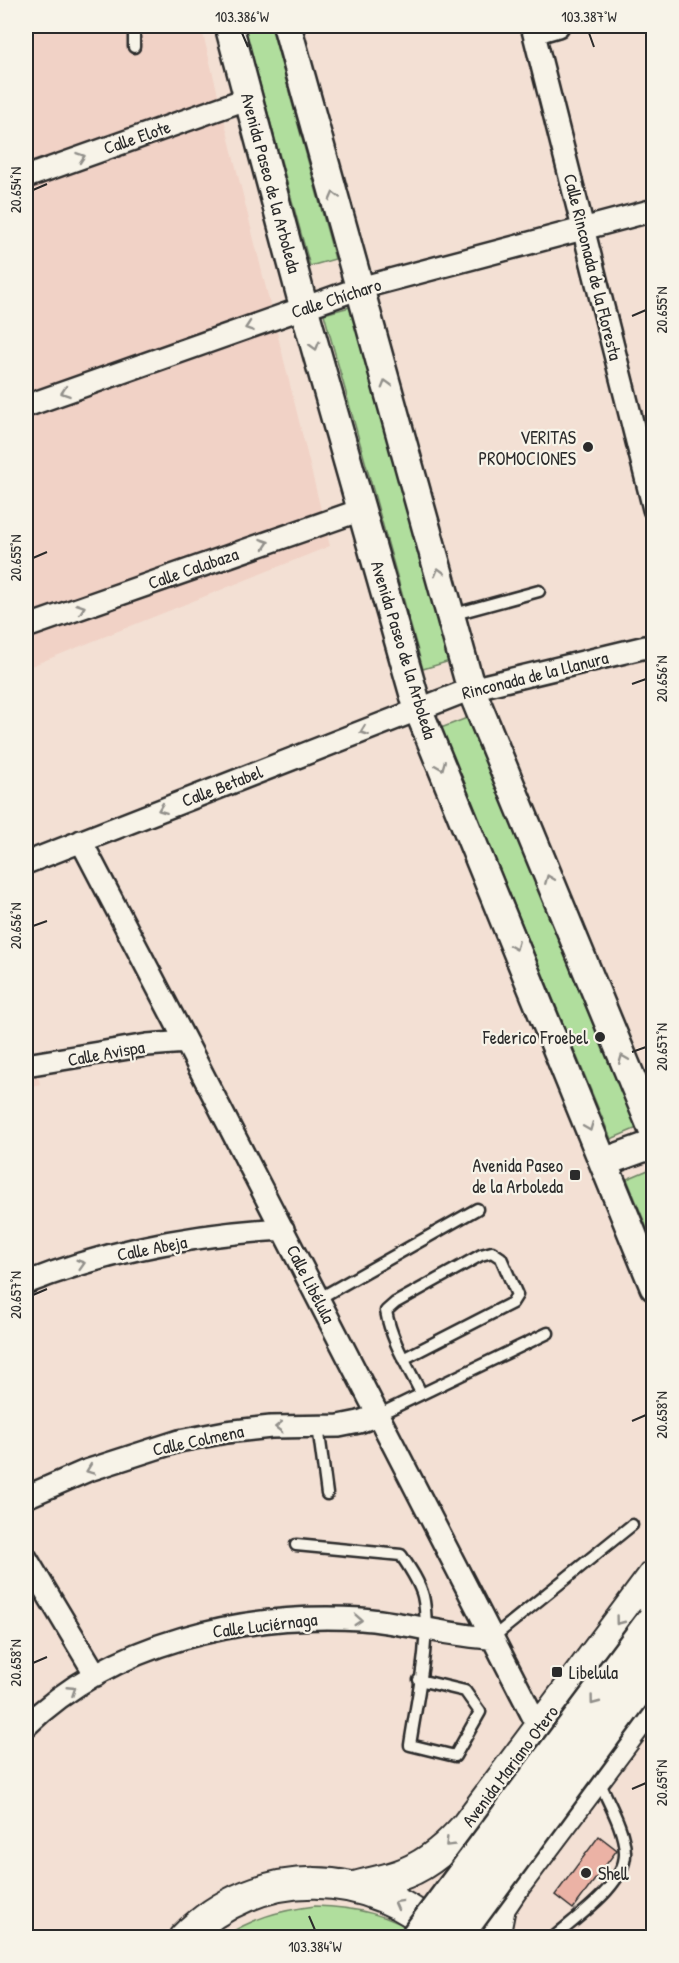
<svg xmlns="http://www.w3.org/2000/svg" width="679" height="1963" font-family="'Patrick Hand',sans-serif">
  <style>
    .built { fill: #f1d2c6 }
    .green { fill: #b0de9d; stroke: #6e8464; stroke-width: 1.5 }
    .building { fill: #ebb2a5; stroke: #2b2b2b; stroke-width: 1.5 }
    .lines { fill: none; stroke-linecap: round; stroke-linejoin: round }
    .service-casing { stroke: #2b2b2b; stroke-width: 15 }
    .minor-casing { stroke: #2b2b2b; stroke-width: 26 }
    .tertiary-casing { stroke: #2b2b2b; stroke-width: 32 }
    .secondary-casing { stroke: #2b2b2b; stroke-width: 34 }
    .service { stroke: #f7f3e8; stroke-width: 10 }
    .minor { stroke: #f7f3e8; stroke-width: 21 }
    .tertiary { stroke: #f7f3e8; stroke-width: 27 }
    .secondary { stroke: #f7f3e8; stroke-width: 30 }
    .primary-bridge-casing { stroke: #2b2b2b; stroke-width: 38; stroke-linecap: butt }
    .primary-bridge { stroke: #f7f3e8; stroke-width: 33 }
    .oneway { stroke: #918f8a }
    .ticks { fill: none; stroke: #2b2b2b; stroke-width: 2 }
    .poi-dot { fill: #2b2b2b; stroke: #f7f3e8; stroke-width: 2 }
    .labels { text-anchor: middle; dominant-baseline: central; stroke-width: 4.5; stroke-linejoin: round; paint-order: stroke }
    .street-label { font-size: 18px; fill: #2b2b2b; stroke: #f7f3e8 }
    .poi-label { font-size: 18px; fill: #2b2b2b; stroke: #f7f3e8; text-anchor: end }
    .neatline { fill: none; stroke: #2b2b2b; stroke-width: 2 }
    .ticks-label { font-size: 15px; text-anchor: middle; fill: #2b2b2b }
  </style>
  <rect width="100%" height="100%" fill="#f3e0d4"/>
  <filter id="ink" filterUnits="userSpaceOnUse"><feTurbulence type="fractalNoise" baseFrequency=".0167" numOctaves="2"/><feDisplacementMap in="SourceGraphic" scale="12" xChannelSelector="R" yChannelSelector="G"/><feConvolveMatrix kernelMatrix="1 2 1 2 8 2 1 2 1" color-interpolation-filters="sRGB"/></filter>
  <g filter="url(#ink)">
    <!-- built -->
    <path class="built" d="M 26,26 L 201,26 L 330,546 L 26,668 Z
      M 26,1029 L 40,1084 L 26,1088 Z"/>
    <!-- green -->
    <path class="green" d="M 244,26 L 271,26 L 335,259 L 310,266 Z
      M 350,307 L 450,661 L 423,669 L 324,314 Z
      M 467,718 L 637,1128 L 611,1139 L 441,728 Z
      M 653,1168 L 653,1243 L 627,1179 Z
      M 315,1906 C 354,1907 391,1914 424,1938 L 221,1938 C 254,1918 276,1911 315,1906 Z"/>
    <!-- building -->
    <path class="building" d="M 599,1836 L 617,1850 L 573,1909 L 555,1895 Z"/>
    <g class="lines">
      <!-- service casing -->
      <g class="service-casing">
        <path id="service" d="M 134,47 L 134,26
          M 451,615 L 539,591
          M 318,1299 L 477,1209
          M 403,1359 L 512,1303 L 517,1295 L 501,1258 L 492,1252 L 481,1255 L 395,1303 L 386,1311 C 391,1340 408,1367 421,1393
          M 378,1415 L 548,1333
          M 318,1426 L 327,1494
          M 296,1545 L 401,1555 C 409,1567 419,1581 423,1596 C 432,1636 416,1703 410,1745 L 455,1756 L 480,1712 L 465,1691 L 419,1680
          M 492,1638 L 632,1525
          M 553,1938 C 575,1918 627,1884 625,1852 C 624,1827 607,1801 598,1778"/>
      </g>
      <!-- minor casing -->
      <g class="minor-casing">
        <path id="minor" d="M 532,26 L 654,509
          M 534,33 L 558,26
          M 26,177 L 249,98
          M 26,406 L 360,288 L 654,210
          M 26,627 L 361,510
          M 81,841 L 186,1042 L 539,1728
          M 26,863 L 471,689 L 654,645
          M 26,1065 L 147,1045 L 186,1042
          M 26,1283 C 107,1251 196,1234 283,1229
          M 26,1497 L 86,1471 L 179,1441 L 226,1432 L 271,1427 L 339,1426 L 359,1422 L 378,1415
          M 26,1558 L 96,1675
          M 26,1726 C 112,1642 245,1612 361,1619 C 405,1622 448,1636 492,1638"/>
      </g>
      <!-- tertiary casing -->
      <g class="tertiary-casing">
        <path id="tertiary" d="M 229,26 L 304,308 L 418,709 L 654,1287
          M 287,26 L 471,689 L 654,1133
          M 604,1162 L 654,1144"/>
      </g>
      <!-- secondary casing -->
      <g class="secondary-casing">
        <path id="secondary" d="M 355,1887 C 371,1882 389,1880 405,1873 C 430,1863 449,1845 467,1825 L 654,1575
          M 184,1938 C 259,1863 370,1866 446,1938
          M 494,1938 L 500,1907 L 512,1889 L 654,1700"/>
      </g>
      <!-- service -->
      <use href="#service" class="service"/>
      <!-- minor -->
      <use href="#minor" class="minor"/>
      <!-- tertiary -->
      <use href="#tertiary" class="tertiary"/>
      <!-- secondary -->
      <use href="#secondary" class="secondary"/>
      <!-- primary-bridge casing -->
      <g class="primary-bridge-casing">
        <path id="primary-bridge" d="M 417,1938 L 654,1620
          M 454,1938 L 654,1666"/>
      </g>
      <!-- primary-bridge -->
      <use href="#primary-bridge" class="primary-bridge"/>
    </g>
    <!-- one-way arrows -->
    <defs><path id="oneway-chevron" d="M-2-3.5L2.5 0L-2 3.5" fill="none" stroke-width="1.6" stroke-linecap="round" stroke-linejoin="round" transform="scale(1.5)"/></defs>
    <g class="oneway">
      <use href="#oneway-chevron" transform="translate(81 157) rotate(-19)"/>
      <use href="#oneway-chevron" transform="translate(334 196) rotate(-105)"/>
      <use href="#oneway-chevron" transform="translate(249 327) rotate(161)"/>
      <use href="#oneway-chevron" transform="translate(315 346) rotate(74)"/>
      <use href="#oneway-chevron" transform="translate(386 384) rotate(-106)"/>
      <use href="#oneway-chevron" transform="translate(65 392) rotate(161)"/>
      <use href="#oneway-chevron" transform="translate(265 543) rotate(-19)"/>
      <use href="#oneway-chevron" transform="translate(439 572) rotate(-105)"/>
      <use href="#oneway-chevron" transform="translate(81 608) rotate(-19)"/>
      <use href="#oneway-chevron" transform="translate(364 731) rotate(159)"/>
      <use href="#oneway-chevron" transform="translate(441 766) rotate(68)"/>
      <use href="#oneway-chevron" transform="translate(162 809) rotate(159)"/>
      <use href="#oneway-chevron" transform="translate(549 879) rotate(-112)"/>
      <use href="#oneway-chevron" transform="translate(515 946) rotate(68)"/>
      <use href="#oneway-chevron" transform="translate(623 1059) rotate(-112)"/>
      <use href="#oneway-chevron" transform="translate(589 1127) rotate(68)"/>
      <use href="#oneway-chevron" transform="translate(81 1264) rotate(-17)"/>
      <use href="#oneway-chevron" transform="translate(279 1427) rotate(179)"/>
      <use href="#oneway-chevron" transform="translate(90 1470) rotate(159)"/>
      <use href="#oneway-chevron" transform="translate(358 1620) rotate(4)"/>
      <use href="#oneway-chevron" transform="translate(619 1621) rotate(127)"/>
      <use href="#oneway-chevron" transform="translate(72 1690) rotate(-33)"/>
      <use href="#oneway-chevron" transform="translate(594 1701) rotate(127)"/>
      <use href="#oneway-chevron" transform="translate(449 1843) rotate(135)"/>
      <use href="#oneway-chevron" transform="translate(398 1904) rotate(-151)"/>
    </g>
  </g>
  <!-- ticks -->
  <path class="ticks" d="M 242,33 L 248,47M 589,33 L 594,47M 33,190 L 47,184M 632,316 L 646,310M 33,558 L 47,552M 632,684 L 646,679M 33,926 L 47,921M 632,1052 L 646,1047M 33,1295 L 47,1289M 632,1421 L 646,1415M 33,1663 L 47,1657M 632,1789 L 646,1783M 309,1916 L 315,1930"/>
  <!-- markers -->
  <g class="poi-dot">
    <circle cx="588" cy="447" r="6"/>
    <circle cx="600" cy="1037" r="6"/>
    <rect x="569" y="1169" width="12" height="12" rx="3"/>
    <rect x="551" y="1666" width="12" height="12" rx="3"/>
    <circle cx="586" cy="1873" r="6"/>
  </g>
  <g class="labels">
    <!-- street labels -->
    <g class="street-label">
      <text transform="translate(137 137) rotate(-19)">Calle Elote</text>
      <text transform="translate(271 183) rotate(75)">Avenida Paseo de la Arboleda</text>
      <text transform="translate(593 267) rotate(76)">Calle Rinconada de la Floresta</text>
      <text transform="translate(336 298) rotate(-18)">Calle Chícharo</text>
      <text transform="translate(193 568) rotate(-19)">Calle Calabaza</text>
      <text transform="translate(404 650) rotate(73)">Avenida Paseo de la Arboleda</text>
      <text transform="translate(535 675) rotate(-14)">Rinconada de la Llanura</text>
      <text transform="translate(222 786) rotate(-21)">Calle Betabel</text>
      <text transform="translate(106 1053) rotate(-10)">Calle Avispa</text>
      <text transform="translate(152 1248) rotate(-11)">Calle Abeja</text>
      <text transform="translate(311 1284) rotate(63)">Calle Libélula</text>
      <text transform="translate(198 1440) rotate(-12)">Calle Colmena</text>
      <text transform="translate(265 1625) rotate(-7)">Calle Luciérnaga</text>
      <text transform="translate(510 1766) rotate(-53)">Avenida Mariano Otero</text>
    </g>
    <!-- poi labels -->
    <g class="poi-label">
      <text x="576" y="437">VERITAS<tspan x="576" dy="21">PROMOCIONES</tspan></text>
      <text x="588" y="1037">Federico Froebel</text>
      <text x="563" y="1165">Avenida Paseo<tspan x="563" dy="21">de la Arboleda</tspan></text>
      <text x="569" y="1672" text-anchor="start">Libelula</text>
      <text x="598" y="1873" text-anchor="start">Shell</text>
    </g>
  </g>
  <!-- margin -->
  <rect width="679" height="1963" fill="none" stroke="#f7f3e8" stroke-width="66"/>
  <rect x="33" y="33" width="613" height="1897" class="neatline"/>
  <g class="ticks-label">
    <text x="242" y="22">103.386°W</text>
    <text x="589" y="22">103.387°W</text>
    <text transform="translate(16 190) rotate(-90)" y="5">20.654°N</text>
    <text transform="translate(662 310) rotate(-90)" y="5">20.655°N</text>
    <text transform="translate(16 558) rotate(-90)" y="5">20.655°N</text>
    <text transform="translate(662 679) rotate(-90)" y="5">20.656°N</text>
    <text transform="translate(16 926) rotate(-90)" y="5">20.656°N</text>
    <text transform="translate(662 1047) rotate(-90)" y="5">20.657°N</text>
    <text transform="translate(16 1295) rotate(-90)" y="5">20.657°N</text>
    <text transform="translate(662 1415) rotate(-90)" y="5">20.658°N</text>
    <text transform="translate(16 1663) rotate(-90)" y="5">20.658°N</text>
    <text transform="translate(662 1783) rotate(-90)" y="5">20.659°N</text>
    <text x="315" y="1952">103.384°W</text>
  </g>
</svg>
